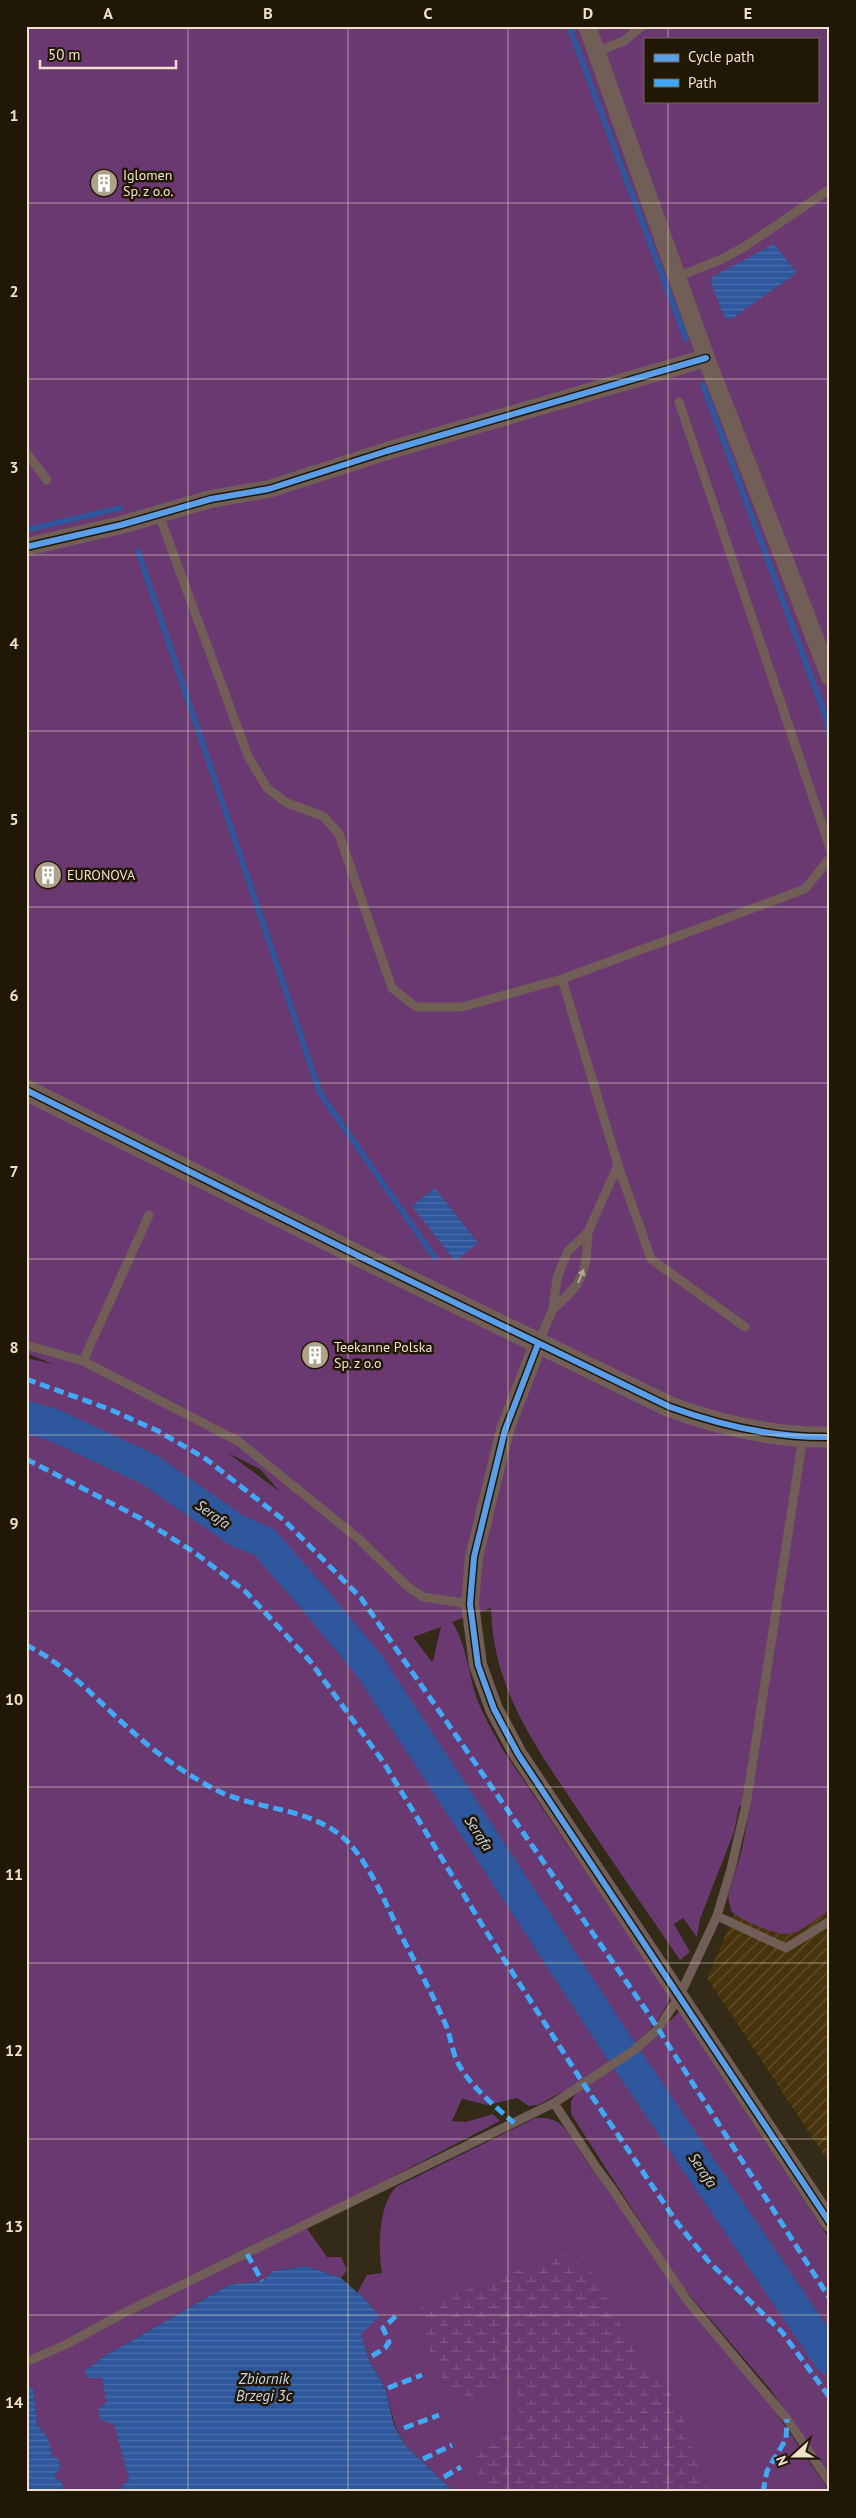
<svg xmlns="http://www.w3.org/2000/svg" width="856" height="2518" font-family="'PT Sans',sans-serif">
  <style>
    .industrial { fill: url(#industrial-furrows) }
    .grass { fill: #6a3971; fill-rule: evenodd }
    .wetland { fill: url(#wetland-marsh) }
    .water { fill: url(#water-rules) }
    .lines { fill: none; stroke-linecap: round; stroke-linejoin: round }
    .stream { stroke: #2e579d; stroke-width: 5.5 }
    .river { stroke: #2e579d; stroke-width: 32 }
    .service { stroke: #705e57; stroke-width: 9 }
    .minor { stroke: #705e57; stroke-width: 18 }
    .tertiary { stroke: #705e57; stroke-width: 21 }
    .quiet { stroke: #3fa9f5; stroke-width: 5; stroke-dasharray: 10 5; stroke-linecap: butt }
    .cycleway-casing { stroke: #211705; stroke-width: 9 }
    .cycleway { stroke: #5a9eea; stroke-width: 6 }
    .oneway { fill: #b6a796 }
    .grid { fill: none; stroke: #f0e2ca; stroke-width: 1; stroke-opacity: 0.55 }
    .labels { text-anchor: middle; dominant-baseline: central; stroke-width: 5; stroke-linejoin: round; paint-order: stroke }
    .poi-label { font-size: 14px; fill: #f0e2ca; stroke: #211705; text-anchor: start }
    .water-label { font-size: 15px; font-style: italic; fill: #c9d6ec; stroke: #211705 }
    .neatline { fill: none; stroke: #f0e2ca; stroke-width: 2 }
    .grid-label { font-size: 16px; text-anchor: middle; font-weight: bold; fill: #f0e2ca }
  </style>
  <defs>
    <pattern id="industrial-furrows" width="10" height="10" patternUnits="userSpaceOnUse" patternTransform="scale(1.25)"><rect width="10" height="10" fill="#47340d"/><path d="M-1 1l2-2M0 10L10 0M9 11l2-2" fill="none" stroke="#62512f"/></pattern>
    <pattern id="wetland-marsh" width="20" height="14" patternUnits="userSpaceOnUse" patternTransform="scale(1.25)"><rect width="20" height="14" fill="#6a3971"/><path d="M1 5h8M5 5V1M11 12h8M15 12V8" fill="none" stroke="#805584"/></pattern>
    <pattern id="water-rules" width="6" height="5" patternUnits="userSpaceOnUse" patternTransform="scale(1.25)"><rect width="6" height="5" fill="#2e579d"/><path d="M0 2.5h6" fill="none" stroke="#4d6fa9"/></pattern>
  </defs>
  <rect width="100%" height="100%" fill="#332a17"/>
  <!-- industrial -->
  <path class="industrial" d="M 830,1795 L 830,2164 L 707,1978 L 737,1908 Z"/>
  <!-- grass -->
  <path class="grass" d="M 26,26 L 830,26 L 830,1909 C 818,1917 806,1929 793,1933 C 781,1938 740,1920 731,1911 L 728,1896 L 742,1849 L 751,1800 L 739,1807 L 734,1832 L 700,1919 L 697,1937 L 683,1918 L 674,1924 L 690,1952 L 680,1960 C 647,1912 614,1864 582,1816 C 538,1749 493,1692 491,1608 L 452,1622 C 467,1645 468,1673 477,1699 C 484,1717 494,1734 503,1750 L 670,1997 C 654,2044 582,2082 538,2105 L 529,2106 L 517,2098 L 488,2105 L 462,2099 L 452,2121 L 466,2122 L 493,2114 L 500,2121 L 303,2223 L 327,2257 L 341,2257 L 347,2270 L 341,2278 L 306,2266 L 273,2271 L 262,2281 L 229,2285 L 103,2357 L 85,2371 L 102,2377 L 129,2480 L 120,2488 L 121,2492 L 64,2492 L 62,2482 L 54,2477 L 48,2438 L 37,2424 L 33,2387 L 26,2386 L 26,1358 L 53,1364 L 26,1353 ZM 645,39 L 817,39 L 817,101 L 645,101 ZM 228,1453 L 260,1469 L 280,1492 ZM 441,1627 L 433,1661 L 432,1662 L 413,1637 Z
    M 679,2012 L 830,2240 L 830,2476 L 770,2389 L 681,2285 L 571,2114 L 571,2101 L 577,2092 L 634,2055 Z
    M 535,2118 L 547,2118 L 558,2122 L 566,2130 L 592,2170 L 614,2195 L 655,2260 L 777,2414 L 830,2492 L 454,2492 L 405,2445 L 395,2425 L 385,2388 L 369,2360 L 361,2334 L 357,2293 L 367,2275 L 382,2273 C 378,2249 378,2206 396,2187 Z"/>
  <!-- wetland -->
  <path class="wetland" d="M 564,2254 L 595,2275 L 638,2358 L 667,2387 L 683,2418 L 700,2471 L 713,2492 L 486,2492 L 472,2459 L 520,2425 L 516,2377 L 478,2398 L 450,2392 L 431,2357 L 421,2306 Z"/>
  <!-- water -->
  <path class="water" d="M 774,244 L 793,268 L 796,271 L 794,275 L 731,319 L 725,318 L 711,283 L 712,277 Z
    M 435,1188 L 478,1243 L 455,1261 L 412,1206 Z
    M 306,2266 L 341,2278 L 367,2301 L 379,2317 L 361,2334 L 369,2360 L 385,2388 L 394,2425 L 405,2445 L 454,2492 L 121,2492 L 120,2488 L 129,2480 L 114,2424 L 101,2420 L 98,2409 L 107,2402 L 102,2378 L 87,2378 L 85,2371 L 103,2357 L 229,2285 L 262,2281 L 273,2271 Z
    M 26,2386 L 33,2387 L 37,2424 L 48,2438 L 52,2456 L 59,2459 L 60,2468 L 54,2477 L 62,2482 L 64,2492 L 26,2492 Z"/>
  <g class="lines">
    <!-- stream -->
    <path class="stream" d="M 569,26 L 686,339
      M 703,385 L 826,717 L 830,739
      M 26,530 L 120,508
      M 138,551 L 320,1093 L 435,1258"/>
    <!-- river -->
    <path class="river" d="M 26,1417 L 54,1425 L 150,1470 L 236,1530 L 264,1542 L 314,1599 L 369,1665 L 614,2040 L 830,2359"/>
    <!-- service -->
    <path class="service" d="M 596,52 L 624,41 L 642,26
      M 677,277 L 722,259 L 744,247 L 830,189
      M 679,402 L 830,848
      M 26,452 L 47,480
      M 159,515 L 248,756 L 267,788 L 287,803 L 323,816 L 339,834 L 392,988 L 416,1007 L 462,1007 L 562,979
      M 618,1165 L 651,1259 L 745,1327
      M 149,1215 L 83,1361 L 238,1441 L 359,1539 L 408,1587 L 423,1597 L 470,1604
      M 553,1309 C 584,1282 586,1274 588,1232
      M 538,1343 L 553,1309 L 557,1278 L 568,1251 L 588,1232 L 618,1165 L 562,979 L 805,889 L 830,858
      M 26,1345 L 83,1361
      M 717,1916 L 786,1948 L 830,1921
      M 554,2103 L 596,2167 L 611,2187 L 687,2300 L 787,2419 L 830,2483
      M 26,2362 L 67,2344 L 120,2315 L 554,2103 L 633,2051 L 658,2029 L 680,1995 L 717,1916 L 731,1869 L 746,1805 L 803,1437"/>
    <!-- minor -->
    <path class="minor" d="M 587,26 L 706,358 L 830,677
      M 26,547 L 121,525 L 211,499 L 269,489 L 387,451 L 706,358
      M 538,1344 L 505,1430 L 474,1557 L 470,1604 L 478,1665 L 494,1709 L 518,1754 L 830,2223"/>
    <!-- tertiary -->
    <path class="tertiary" d="M 26,1090 L 363,1258 L 670,1407 C 722,1426 774,1438 830,1437"/>
    <!-- quiet -->
    <path class="quiet" d="M 26,1379 L 109,1409 L 158,1431 L 206,1459 L 285,1521 L 361,1598 L 650,2016 L 830,2299
      M 26,1459 L 140,1518 L 194,1552 L 245,1591 L 310,1661 L 384,1763 L 484,1928 L 583,2083 L 678,2224 L 709,2262 L 782,2332 L 830,2398
      M 26,1645 C 68,1665 99,1703 134,1733 C 158,1755 185,1773 214,1789 C 260,1813 319,1805 354,1849 C 374,1874 387,1906 401,1935 C 416,1964 432,1993 445,2023 C 451,2036 452,2053 459,2065 C 472,2088 495,2106 514,2123
      M 247,2254 L 262,2281
      M 372,2356 L 385,2348 L 389,2342 L 383,2328 L 396,2316
      M 388,2388 L 422,2375
      M 404,2428 L 439,2415
      M 423,2459 L 452,2445
      M 444,2477 L 461,2467
      M 763,2492 L 767,2471 L 786,2439 L 787,2419"/>
    <!-- cycleway casing -->
    <g class="cycleway-casing">
      <path id="cycleway" d="M 26,547 L 121,525 L 211,499 L 269,489 L 387,451 L 706,358
        M 26,1090 L 363,1258 L 670,1407 C 722,1426 774,1438 830,1437
        M 538,1344 L 505,1430 L 474,1557 L 470,1604 L 478,1665 L 494,1709 L 518,1754 L 830,2223"/>
    </g>
    <!-- cycleway -->
    <use href="#cycleway" class="cycleway"/>
  </g>
  <!-- one-way arrows -->
  <defs><path id="oneway-solid" d="M-6-.8H1V-3.2L6.5 0L1 3.2V.8H-6Z" transform="scale(1.25)"/></defs>
  <use class="oneway" href="#oneway-solid" transform="translate(581 1276) rotate(-67)"/>
  <!-- grid -->
  <path class="grid" d="M 188,26 L 188,2492M 348,26 L 348,2492M 508,26 L 508,2492M 668,26 L 668,39M 668,101 L 668,2492M 26,203 L 830,203M 26,379 L 830,379M 26,555 L 830,555M 26,731 L 830,731M 26,907 L 830,907M 26,1083 L 830,1083M 26,1259 L 830,1259M 26,1435 L 830,1435M 26,1611 L 830,1611M 26,1787 L 830,1787M 26,1963 L 830,1963M 26,2139 L 830,2139M 26,2315 L 830,2315"/>
  <!-- icons -->
  <defs>
    <g id="building-disc" transform="scale(1.4375)"><circle r="9.5" fill="#aea28b" stroke="#211705"/><path d="M-4-6H4V6H1V3H-1V6H-4ZM-2.5-4.3h1.7v1.8h-1.7ZM.8-4.3h1.7v1.8H.8ZM-2.5-1h1.7V.8h-1.7ZM.8-1h1.7V.8H.8Z" fill="#fff"/></g>
  </defs>
  <g fill-rule="evenodd">
    <use href="#building-disc" x="104" y="183"/>
    <use href="#building-disc" x="48" y="875"/>
    <use href="#building-disc" x="315" y="1355"/>
  </g>
  <g class="labels">
    <!-- poi labels -->
    <g class="poi-label">
      <text x="123" y="175">Iglomen<tspan x="123" dy="16">Sp. z o.o.</tspan></text>
      <text x="67" y="875">EURONOVA</text>
      <text x="334" y="1347">Teekanne Polska<tspan x="334" dy="16">Sp. z o.o</tspan></text>
    </g>
    <!-- water labels -->
    <g class="water-label">
      <text transform="translate(213 1514) rotate(35)">Serafa</text>
      <text transform="translate(479 1833) rotate(57)">Serafa</text>
      <text transform="translate(703 2170) rotate(56)">Serafa</text>
      <text x="264" y="2378">Zbiornik<tspan x="264" dy="17">Brzegi 3c</tspan></text>
    </g>
  </g>
  <!-- border -->
  <rect width="856" height="2518" fill="none" stroke="#211705" stroke-width="55"/>
  <!-- legend -->
  <rect x="644" y="38" width="175" height="65" fill="#211705" stroke="#746854"/>
  <rect x="654" y="54" width="25" height="8" fill="#5a9eea" stroke="#746854"/>
  <text x="688" y="62" font-size="15" fill="#f0e2ca">Cycle path</text>
  <rect x="654" y="79" width="25" height="8" fill="#3fa9f5" stroke="#746854"/>
  <text x="688" y="88" font-size="15" fill="#f0e2ca">Path</text>
  <!-- north arrow -->
  <g transform="translate(794 2456) rotate(249)" stroke="#211705" stroke-width="4" paint-order="stroke">
  <path d="M0-4L9 19L0 12L-9 19Z" fill="#f0e2ca"/>
  <text y="-8" font-size="14" font-weight="bold" text-anchor="middle" fill="#f0e2ca">N</text>
  </g>
  <!-- scale -->
  <path d="M40 60v8h136v-8" fill="none" stroke="#f0e2ca" stroke-width="2.5"/>
  <text x="48" y="60" font-size="15" fill="#f0e2ca" stroke="#211705" stroke-width="4" paint-order="stroke">50 m</text>
  <rect x="28" y="28" width="800" height="2462" class="neatline"/>
  <g class="grid-label">
    <text x="108" y="19">A</text>
    <text x="268" y="19">B</text>
    <text x="428" y="19">C</text>
    <text x="588" y="19">D</text>
    <text x="748" y="19">E</text>
    <text x="14" y="121">1</text>
    <text x="14" y="297">2</text>
    <text x="14" y="473">3</text>
    <text x="14" y="649">4</text>
    <text x="14" y="825">5</text>
    <text x="14" y="1001">6</text>
    <text x="14" y="1177">7</text>
    <text x="14" y="1353">8</text>
    <text x="14" y="1529">9</text>
    <text x="14" y="1705">10</text>
    <text x="14" y="1880">11</text>
    <text x="14" y="2056">12</text>
    <text x="14" y="2232">13</text>
    <text x="14" y="2408">14</text>
  </g>
</svg>
